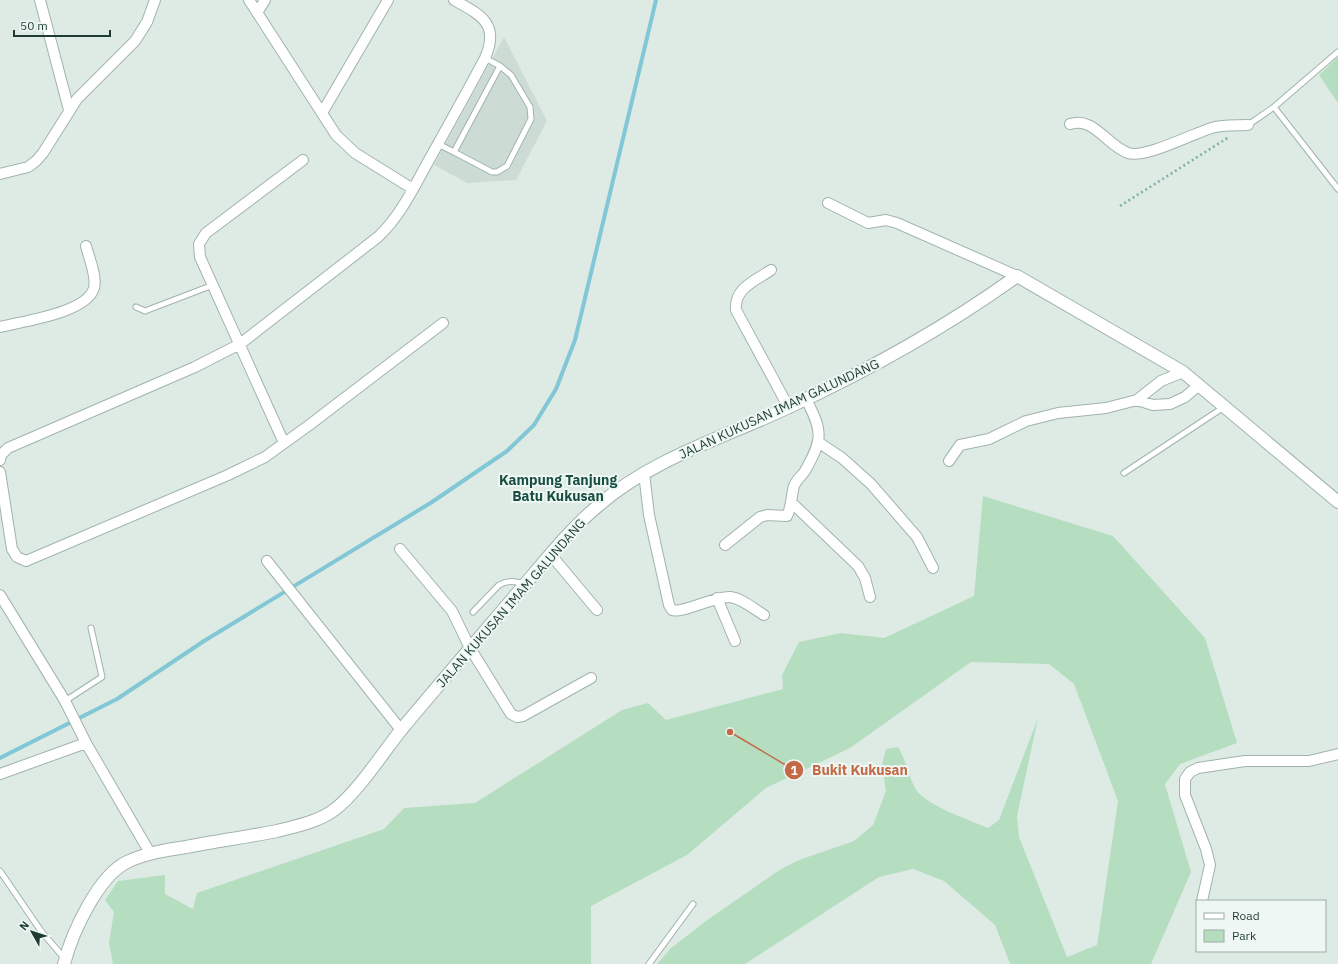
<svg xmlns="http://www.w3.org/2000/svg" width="1338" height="964" font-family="'IBM Plex Sans',sans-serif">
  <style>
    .built { fill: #ccdbd4 }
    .green { fill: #b5dec0 }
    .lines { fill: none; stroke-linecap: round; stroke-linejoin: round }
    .stream { stroke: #81c7d5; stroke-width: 4 }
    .service-casing { stroke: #a1b3ac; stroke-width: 7 }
    .minor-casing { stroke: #a1b3ac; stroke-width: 12 }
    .tertiary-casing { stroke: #a1b3ac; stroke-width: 14 }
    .path { stroke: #7cb1a1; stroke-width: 2.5; stroke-dasharray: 2 3; stroke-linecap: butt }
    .service { stroke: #fff; stroke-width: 5 }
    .minor { stroke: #fff; stroke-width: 10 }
    .tertiary { stroke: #fff; stroke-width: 12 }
    .labels { text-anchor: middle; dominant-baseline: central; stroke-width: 4; stroke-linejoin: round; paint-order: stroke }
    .street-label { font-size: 13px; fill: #1e3c34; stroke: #eef7f3 }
    .neighbourhood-label { font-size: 14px; font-weight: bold; fill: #194f42; stroke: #eef7f3 }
    .leader { fill: none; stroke: #c46945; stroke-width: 1.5 }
    .callout-dot { fill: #c46945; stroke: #eef7f3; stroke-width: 1.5 }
    .mark-label { font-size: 12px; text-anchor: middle; font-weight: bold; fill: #fff }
    .callout-label { font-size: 14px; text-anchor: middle; font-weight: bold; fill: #c46945; stroke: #eef7f3; stroke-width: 4; stroke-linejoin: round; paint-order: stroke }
  </style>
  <rect width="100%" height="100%" fill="#deebe5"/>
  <!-- built -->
  <path class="built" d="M 504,37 L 547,121 L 516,180 L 467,183 L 434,165 Z"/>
  <!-- green -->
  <path class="green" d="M 1338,57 L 1338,103 L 1319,75 Z
    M 983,496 L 1113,536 L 1205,638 L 1237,743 L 1180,764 L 1165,784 L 1191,872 L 1151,964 L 1010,964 L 995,925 L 944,881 L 913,869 L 879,877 L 745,964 L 657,964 L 671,948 L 710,918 L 781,869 L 799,860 L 854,841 L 873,825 L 886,791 L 882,765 L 886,749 L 898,747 C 906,760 908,775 915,788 C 924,805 970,820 988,828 L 999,820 L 1038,718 L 1017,816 L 1019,837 L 1067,957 L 1097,945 L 1118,801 L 1074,684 L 1049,664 L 971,662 L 850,748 L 766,788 L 687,855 L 591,906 L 591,964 L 113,964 L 109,943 L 114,912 L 105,900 L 118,881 L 165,875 L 165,894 L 193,909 L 197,893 L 384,829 L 404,808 L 475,803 L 622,710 L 648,703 L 666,720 L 783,689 L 782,675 L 799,642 L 841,633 L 884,638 L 974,596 Z"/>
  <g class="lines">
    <!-- stream -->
    <path class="stream" d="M 0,758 L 117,699 L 204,641 L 432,502 L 507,451 L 534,425 L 556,389 L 575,340 L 656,0"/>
    <!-- service casing -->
    <g class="service-casing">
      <path id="service" d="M 1274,107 L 1338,189
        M 1248,125 L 1274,107 L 1338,52
        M 438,144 L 454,152 L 500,66 L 485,58
        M 454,152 L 492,172 L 497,172 L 507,166 L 531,119 L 530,107 L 511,75 L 500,66
        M 136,307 L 145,311 L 213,285
        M 1124,473 L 1224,407
        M 473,612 L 499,585 C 508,580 515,581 524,584
        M 65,701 L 102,677 L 91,628
        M 0,871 L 41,931 L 65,959
        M 649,964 L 693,904"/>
    </g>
    <!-- minor casing -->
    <g class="minor-casing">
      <path id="minor" d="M 40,0 L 69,110
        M 249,0 L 336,135 L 355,153 L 413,189
        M 257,13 L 265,0
        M 322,113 L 388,0
        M 1070,124 C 1094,116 1107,146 1128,153 C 1146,159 1195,132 1215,127 C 1226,125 1237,125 1248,125
        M 0,174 L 28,167 L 36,161 L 43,153 L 77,99 L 135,41 L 147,22 L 155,0
        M 828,203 L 868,223 L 886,220 L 897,223 L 1017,276
        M 771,270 C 755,281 734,288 736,310 L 789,408
        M 0,327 C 23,321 87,313 94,288 C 97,276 89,258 86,246
        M 1137,400 L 1161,381 L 1183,372
        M 818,442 L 842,458 L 871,484 L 917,537 L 933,568
        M 284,443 L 200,257 L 199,244 L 206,233 L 303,160
        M 0,460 L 1,455 L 8,448 L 195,367 L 240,344 L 378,237 C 401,215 414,187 429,160 C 448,126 467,92 485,58 C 500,24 481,15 454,0
        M 949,461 L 960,445 L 989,439 L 1026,421 L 1058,413 L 1106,408 L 1137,400 L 1153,405 L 1170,404 L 1185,397 L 1199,385
        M 0,472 L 12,549 L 17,557 L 26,561 L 228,475 L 265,457 L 308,426 L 443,323
        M 644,473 L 649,515 L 669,605 L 672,610 C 681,614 715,596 730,597 C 741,598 754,609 764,615
        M 792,503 L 858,566 L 865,578 L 870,597
        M 725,545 L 760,517 L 767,515 L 787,516 C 792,506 791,496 794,486 C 796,480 802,476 805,471 C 823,439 823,432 806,399
        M 400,549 L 452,611 L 470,648 L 511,714 L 517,717 L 523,716 L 591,678
        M 551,555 L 597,610
        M 267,561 L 401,730
        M 0,595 L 65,701 L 86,743 L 150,853
        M 717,598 L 735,641
        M 0,774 L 86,743
        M 1202,901 L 1210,865 L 1206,849 L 1185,795 L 1185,779 L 1190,772 L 1198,768 L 1245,761 L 1309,761 L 1338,754"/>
    </g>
    <!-- tertiary casing -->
    <g class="tertiary-casing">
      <path id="tertiary" d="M 64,964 C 72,933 98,876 127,862 C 146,853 166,850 186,847 C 216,841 247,837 277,831 C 296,826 318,822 334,810 C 357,793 382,754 401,730 C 440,683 480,637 520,590 C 545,561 570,529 599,505 C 653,458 726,437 789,407 C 869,370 946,327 1017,276 L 1183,372 L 1338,502"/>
    </g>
    <!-- path -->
    <path class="path" d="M 1120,206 L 1229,137"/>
    <!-- service -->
    <use href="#service" class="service"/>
    <!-- minor -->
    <use href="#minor" class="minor"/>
    <!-- tertiary -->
    <use href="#tertiary" class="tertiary"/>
  </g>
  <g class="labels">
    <!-- street labels -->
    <g class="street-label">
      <text transform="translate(779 409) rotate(-25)">JALAN KUKUSAN IMAM GALUNDANG</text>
      <text transform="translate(511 603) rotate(-49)">JALAN KUKUSAN IMAM GALUNDANG</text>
    </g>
    <!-- neighbourhood labels -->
    <g class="neighbourhood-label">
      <text x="558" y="480">Kampung Tanjung<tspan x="558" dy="16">Batu Kukusan</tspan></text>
    </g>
  </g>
  <!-- callouts -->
  <path class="leader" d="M730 732L794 770"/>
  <g class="callout-dot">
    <circle cx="730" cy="732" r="4"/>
    <circle cx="794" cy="770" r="10"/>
  </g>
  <g class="mark-label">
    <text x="794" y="775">1</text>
  </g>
  <g class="callout-label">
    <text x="860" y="775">Bukit Kukusan</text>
  </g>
  <!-- legend -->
  <rect x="1196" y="900" width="130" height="52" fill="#eef7f3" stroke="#9baca7"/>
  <rect x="1204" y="913" width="20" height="6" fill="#ffffff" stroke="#9baca7"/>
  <text x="1232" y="920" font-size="12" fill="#1e3c34">Road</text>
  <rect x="1204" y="930" width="20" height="12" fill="#b5dec0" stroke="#9baca7"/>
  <text x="1232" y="940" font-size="12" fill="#1e3c34">Park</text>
  <!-- north arrow -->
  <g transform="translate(32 932) rotate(309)" stroke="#eef7f3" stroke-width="3" paint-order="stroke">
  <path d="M0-3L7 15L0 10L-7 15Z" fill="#1e3c34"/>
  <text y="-6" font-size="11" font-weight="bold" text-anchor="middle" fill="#1e3c34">N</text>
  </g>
  <!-- scale -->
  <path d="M14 30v6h96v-6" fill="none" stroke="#1e3c34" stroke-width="2"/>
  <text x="20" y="30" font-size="12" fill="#1e3c34" stroke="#eef7f3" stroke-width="3" paint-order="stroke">50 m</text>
</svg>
